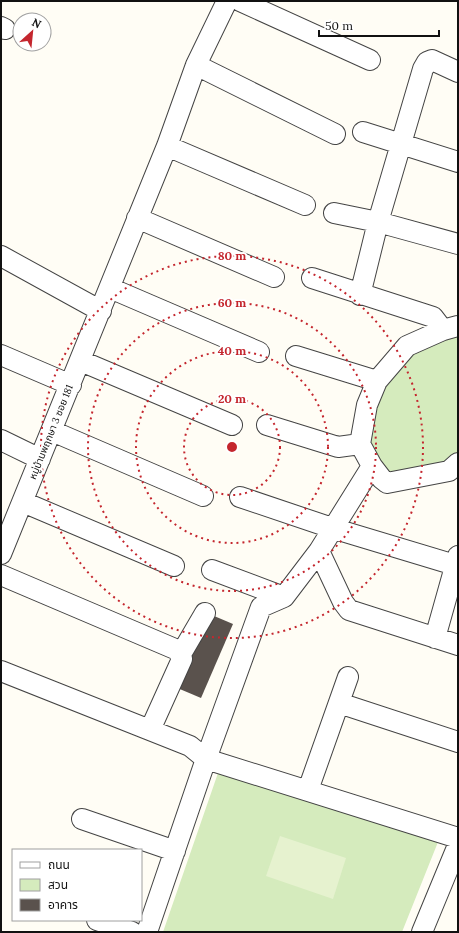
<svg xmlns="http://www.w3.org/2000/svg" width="459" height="933" font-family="Lora,'Noto Sans Thai',serif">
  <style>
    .green { fill: #d5ebbd }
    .pitch { fill: #e6f2cf }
    .building { fill: #5a524d }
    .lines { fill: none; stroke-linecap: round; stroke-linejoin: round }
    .minor-casing { stroke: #444; stroke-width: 22 }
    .minor { stroke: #fff; stroke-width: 20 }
    .ring { fill: none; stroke: #c4262e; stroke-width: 2; stroke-dasharray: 2 4 }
    .labels { text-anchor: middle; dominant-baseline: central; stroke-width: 4; stroke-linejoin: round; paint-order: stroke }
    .street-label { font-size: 10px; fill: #111; stroke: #fff }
    .centre { fill: #c4262e; stroke: #fff; stroke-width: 2 }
    .ring-label { font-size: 12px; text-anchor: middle; font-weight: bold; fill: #c4262e; stroke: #fff; stroke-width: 4; stroke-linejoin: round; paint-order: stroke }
  </style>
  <rect width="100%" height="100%" fill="#fffdf5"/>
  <!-- green -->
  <path class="green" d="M 458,327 L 458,459 L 387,483 L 360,444 L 377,381 L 407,346 Z
    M 218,773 L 438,842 L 402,932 L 163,932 Z"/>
  <!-- pitch -->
  <path class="pitch" d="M 280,836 L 346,858 L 333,899 L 266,876 Z"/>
  <!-- building -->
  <path class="building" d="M 207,613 L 233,624 L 201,698 L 175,687 Z"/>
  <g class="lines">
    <!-- minor casing -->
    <g class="minor-casing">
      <path id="minor" d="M 240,1 L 370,60
        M 1,27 L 5,29
        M 196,65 L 335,134
        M 363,132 L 458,162
        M 167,146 L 305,205
        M 334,213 L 378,222 L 458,244
        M 137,218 L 274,277
        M 1,256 L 101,311
        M 312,278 L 433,317 L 443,330
        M 110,288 L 259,352
        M 360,295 L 378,222 L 423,69 L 427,62 L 432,60 L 458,72
        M 458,326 L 443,330 L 407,346 L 377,381 L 367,405 L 360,444 L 372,466 L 382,479 L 387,483 L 449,471 L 458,463
        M 1,355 L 71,385
        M 296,356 L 377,381
        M 81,361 L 232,425
        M 267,425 L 338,447 L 360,444
        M 52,431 L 203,496
        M 1,440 L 40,459
        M 372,466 L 319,551 L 284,597 L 261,607 L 206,759 L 458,838
        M 240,497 L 332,528 L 458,566
        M 23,502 L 174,566
        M 319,551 L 343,602 L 349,610 L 458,645
        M 1,554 L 167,146 L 196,65 L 227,1
        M 212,570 L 284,597
        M 1,575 L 175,649 L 181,654 L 182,659 L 150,730
        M 435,638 L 458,556
        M 181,654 L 205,613
        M 1,671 L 190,746 L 206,759 L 147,932
        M 339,703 L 458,742
        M 308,790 L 348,677
        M 82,819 L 175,851
        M 97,920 L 132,932
        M 422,932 L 458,845"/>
    </g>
    <!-- minor -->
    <use href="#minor" class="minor"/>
  </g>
  <!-- distance rings -->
  <g class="ring">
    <circle cx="232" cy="447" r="48"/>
    <circle cx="232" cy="447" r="96"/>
    <circle cx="232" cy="447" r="144"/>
    <circle cx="232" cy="447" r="191"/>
  </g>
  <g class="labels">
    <!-- street labels -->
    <g class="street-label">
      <text transform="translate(51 432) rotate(-68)">หมู่บ้านพฤกษา 3 ซอย 181</text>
    </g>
  </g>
  <circle cx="232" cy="447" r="6" class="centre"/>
  <g class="ring-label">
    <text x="232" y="260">80 m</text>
    <text x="232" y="307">60 m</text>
    <text x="232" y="355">40 m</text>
    <text x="232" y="403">20 m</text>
  </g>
  <!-- border -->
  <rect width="459" height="933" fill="none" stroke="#111111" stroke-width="4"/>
  <!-- legend -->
  <rect x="12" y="849" width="130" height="72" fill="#ffffff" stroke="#a0a0a0"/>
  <rect x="20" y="862" width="20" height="6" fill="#ffffff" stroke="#a0a0a0"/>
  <text x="48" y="869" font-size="12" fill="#111111">ถนน</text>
  <rect x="20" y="879" width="20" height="12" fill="#d5ebbd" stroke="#a0a0a0"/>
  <text x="48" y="889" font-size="12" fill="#111111">สวน</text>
  <rect x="20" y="899" width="20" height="12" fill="#5a524d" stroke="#a0a0a0"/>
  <text x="48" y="909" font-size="12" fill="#111111">อาคาร</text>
  <!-- north arrow -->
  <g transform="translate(32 32) rotate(27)"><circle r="19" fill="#ffffff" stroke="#a0a0a0"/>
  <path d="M0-3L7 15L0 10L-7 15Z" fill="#c4262e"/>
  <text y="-6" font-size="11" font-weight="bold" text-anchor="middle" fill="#111111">N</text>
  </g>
  <!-- scale -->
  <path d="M319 30v6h120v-6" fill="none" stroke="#111111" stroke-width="2"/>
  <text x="325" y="30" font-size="12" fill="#111111" stroke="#ffffff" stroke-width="3" paint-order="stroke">50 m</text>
</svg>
